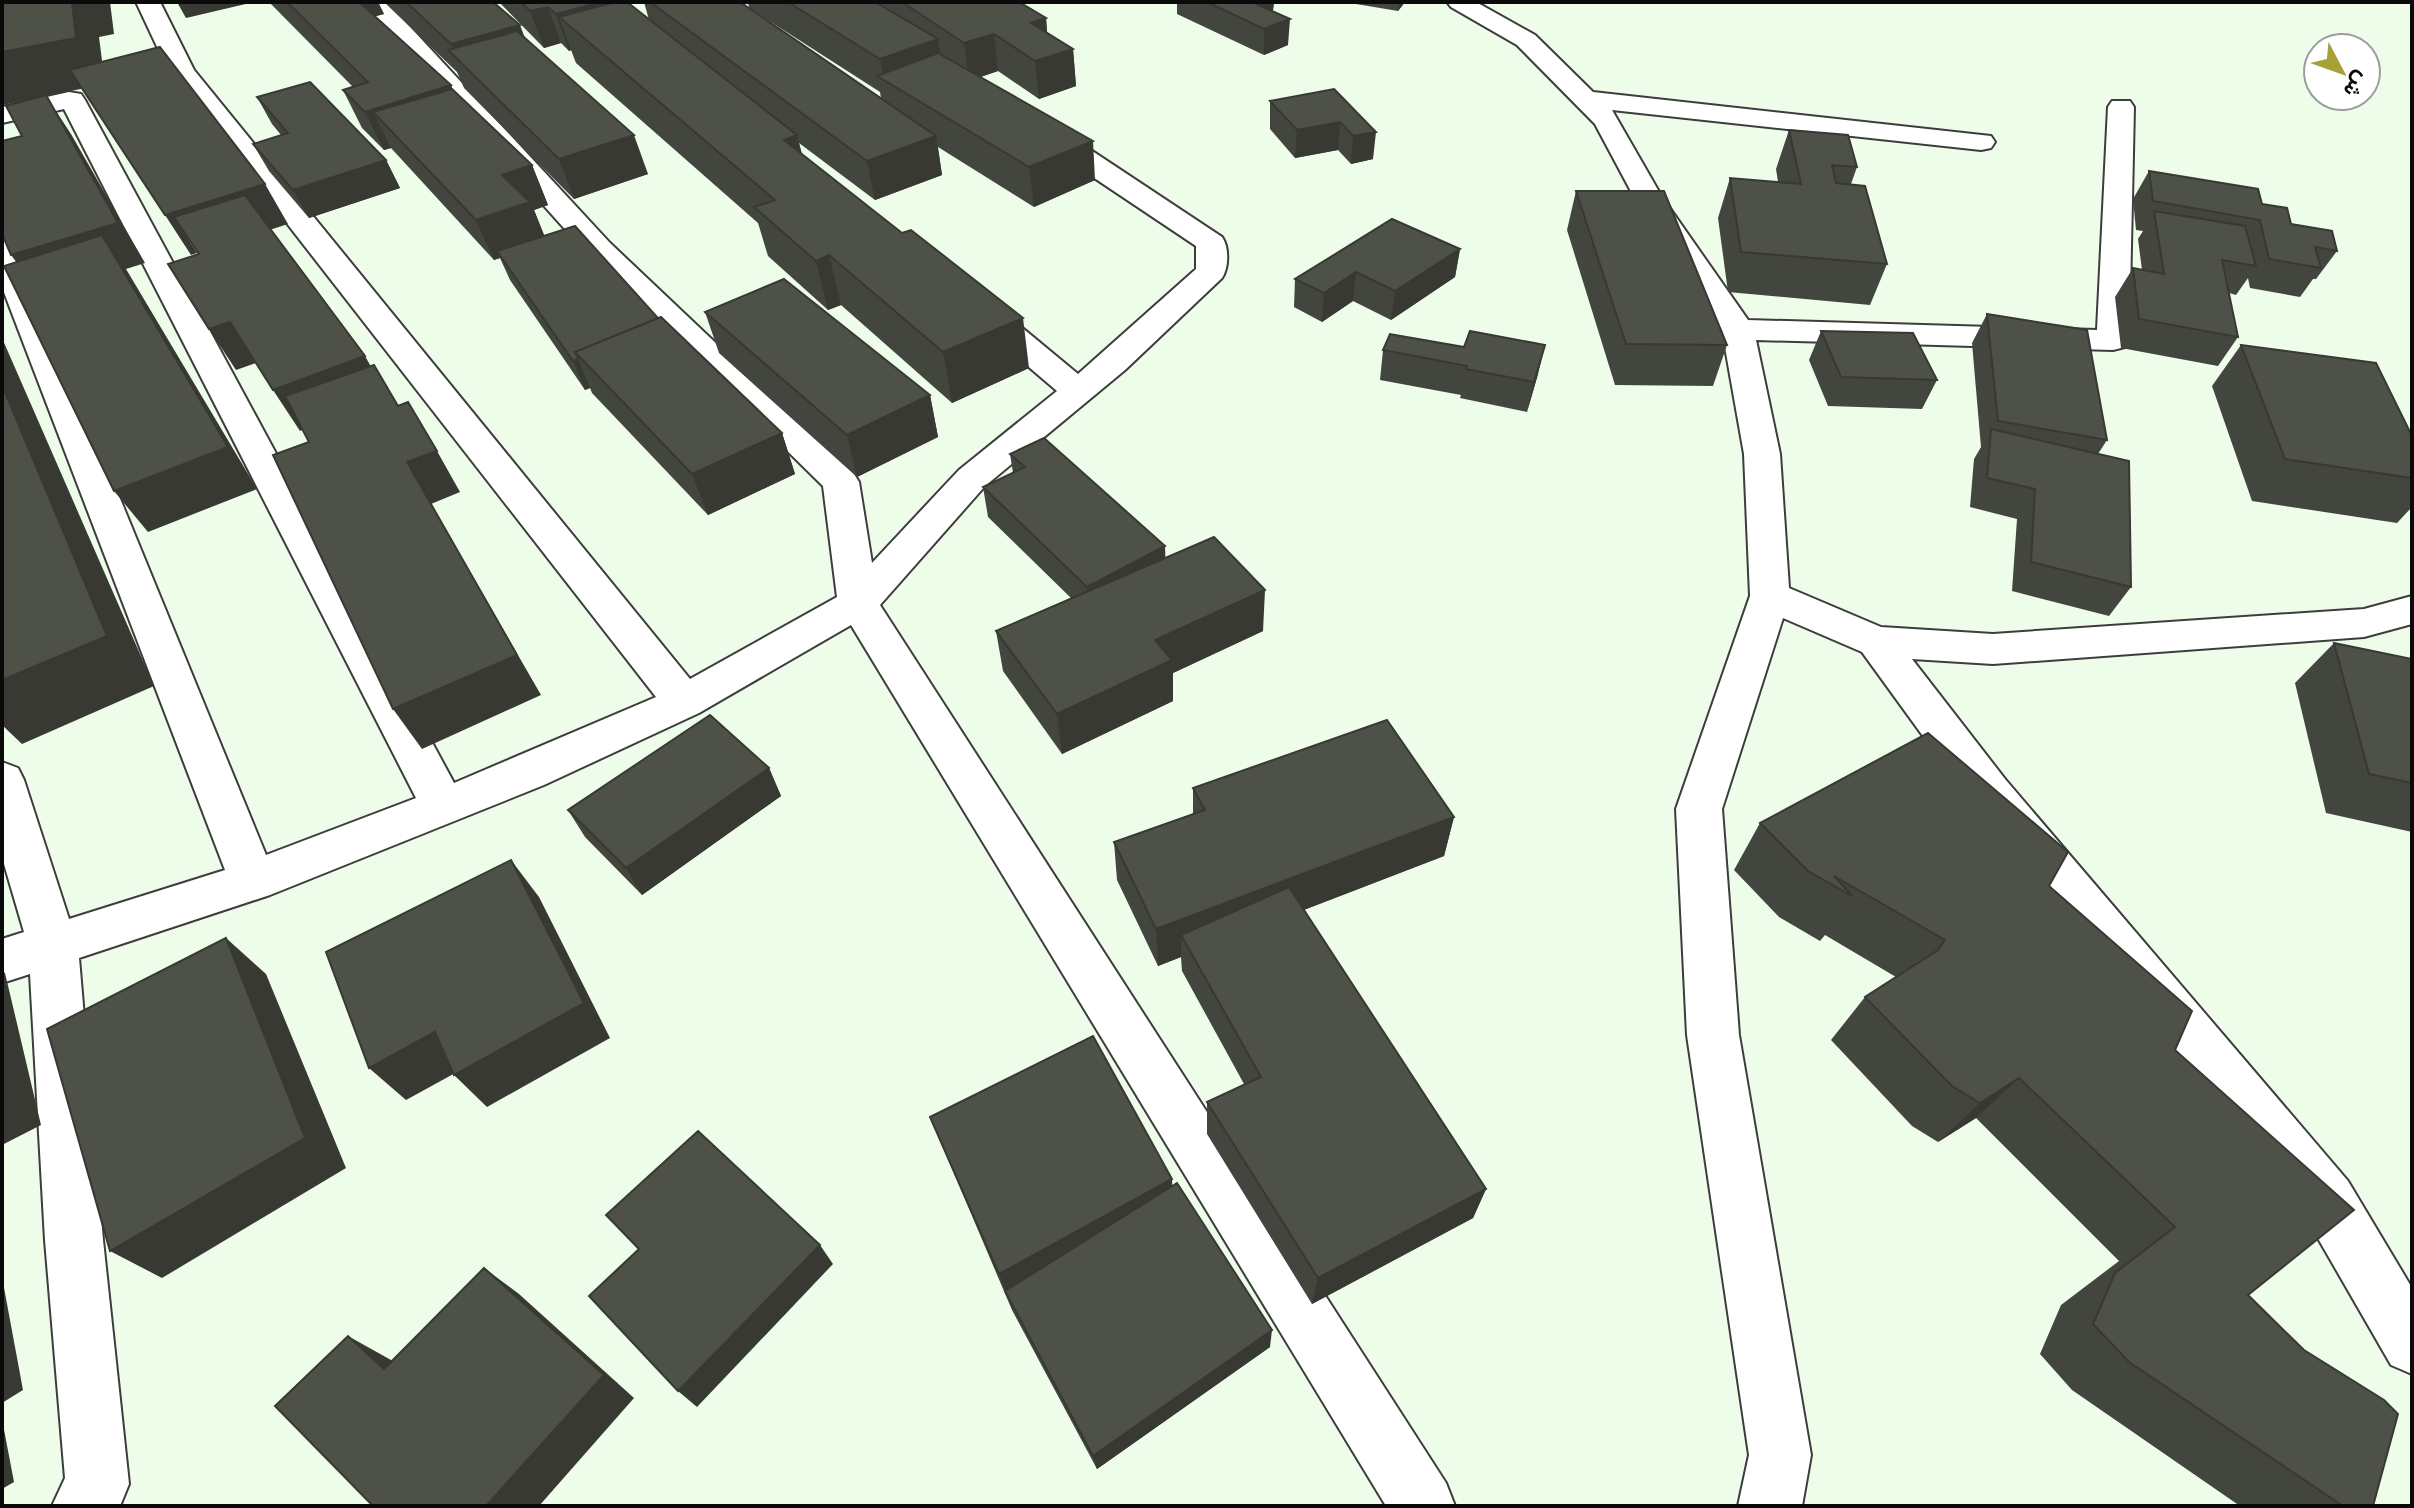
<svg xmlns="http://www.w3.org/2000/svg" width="2414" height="1508" font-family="'PT Serif',Vazirmatn,serif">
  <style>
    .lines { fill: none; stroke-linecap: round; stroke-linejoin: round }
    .minor-casing { stroke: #3d3d3d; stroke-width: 4 }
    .minor { fill: #fff; fill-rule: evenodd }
    .wall { fill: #43463e }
    .shaded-wall { fill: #373932 }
    .building { fill: #4e5148; stroke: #373932; stroke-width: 2 }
  </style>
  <rect width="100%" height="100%" fill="#eefcea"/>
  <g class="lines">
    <!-- minor casing -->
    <g class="minor-casing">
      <path id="minor" d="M 136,2 L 160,2 L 194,70 L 690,679 L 837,597 L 823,486 L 588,255 L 362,2 L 387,2 L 610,243 L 854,474 L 859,482 L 872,563 L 959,470 L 1057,391 L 969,316 L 964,309 L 969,302 L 980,299 L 991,302 L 1078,374 L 1196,269 L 1196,246 L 1033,137 L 1029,131 L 1033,125 L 1053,125 L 1222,237 C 1229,247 1229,267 1222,278 L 1125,370 L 985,486 L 880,605 L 1446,1483 L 1455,1506 L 1386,1506 L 851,625 L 699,713 L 544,785 L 270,895 L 79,958 L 103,1240 L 129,1484 L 120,1506 L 52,1506 L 65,1478 L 45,1240 L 30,974 L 2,983 L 2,939 L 24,932 L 2,857 L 2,762 L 18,768 L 24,780 L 69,919 L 225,870 L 2,287 L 2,238 L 13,241 L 17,247 L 266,855 L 416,798 L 64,109 L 2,123 L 2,107 L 69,92 L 81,94 L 85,100 L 454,783 L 656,697 L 176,81 L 155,87 L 146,84 L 142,79 L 146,74 L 167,68 Z
        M 1447,2 L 1476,2 L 1535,35 L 1593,92 L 1991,136 L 1995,142 L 1991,148 L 1981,150 L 1612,110 L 1662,197 L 1748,320 L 2097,330 L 2108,107 L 2112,101 L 2130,101 L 2134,107 L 2129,340 L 2125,347 L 2113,350 L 1756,340 L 1780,454 L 1789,588 L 1881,627 L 1993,634 L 2364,609 L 2412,596 L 2412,624 L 2364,637 L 1993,664 L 1912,659 L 2005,779 L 2348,1181 L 2412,1288 L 2412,1374 L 2391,1365 L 2308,1221 L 1973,805 L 1862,652 L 1783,618 L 1722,809 L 1739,1035 L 1811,1455 L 1802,1506 L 1738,1506 L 1749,1455 L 1687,1035 L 1676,809 L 1750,596 L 1744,454 L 1722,330 L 1634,197 L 1595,124 L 1517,45 L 1451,7 Z"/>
    </g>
    <!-- minor -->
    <use href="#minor" class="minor"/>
  </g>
  <!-- wall -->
  <path class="wall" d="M 269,2 L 378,2 L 384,14 L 375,16 L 451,85 L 452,89 L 532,165 L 548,205 L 534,210 L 544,236 L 659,318 L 782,433 L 795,474 L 708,515 L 592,393 L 590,388 L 585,390 L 510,280 L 500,258 L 494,260 L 391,148 L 384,150 L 362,128 L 343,90 L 353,87 Z
    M 384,2 L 493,2 L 648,174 L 574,199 L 464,88 L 457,72 Z
    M 499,2 L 627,2 L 649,20 L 644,2 L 740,2 L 881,98 L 880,92 L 749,8 L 748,2 L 1019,2 L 1046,18 L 1047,32 L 1073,49 L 1076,86 L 1039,99 L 998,71 L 980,77 L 1095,180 L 1034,207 L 938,147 L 942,175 L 875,200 L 799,143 L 802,154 L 1029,368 L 952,403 L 841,305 L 828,310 L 768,256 L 758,223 L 576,63 L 571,50 L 569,51 L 561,43 L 544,48 Z
    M 1177,2 L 1274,2 L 1273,10 L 1272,11 L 1288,45 L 1264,55 L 1177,14 Z
    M 1357,2 L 1405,2 L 1398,11 L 1356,4 Z
    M 1334,89 L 1373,159 L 1351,164 L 1338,150 L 1295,158 L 1270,129 L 1270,101 Z
    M 257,97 L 386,160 L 400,188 L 309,218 L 269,171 L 253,144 L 281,135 L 272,124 Z
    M 1789,130 L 1857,167 L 1851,184 L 1887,264 L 1870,305 L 1728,292 L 1718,218 L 1730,178 L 1778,182 L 1776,169 Z
    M 2149,171 L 2262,204 L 2291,224 L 2337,251 L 2316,279 L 2313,279 L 2300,297 L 2250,288 L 2248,278 L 2236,295 L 2229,293 L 2238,337 L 2218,366 L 2121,348 L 2115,297 L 2133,268 L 2142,270 L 2138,239 L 2143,231 L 2136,230 L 2133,199 Z
    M 1576,191 L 1727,345 L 1713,386 L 1615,385 L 1567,230 Z
    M 1460,249 L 1455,277 L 1391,320 L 1353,301 L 1322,322 L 1294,307 L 1295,279 Z
    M 705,312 L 930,395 L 938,437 L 857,477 L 719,353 Z
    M 1987,314 L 2107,440 L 2098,454 L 2131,587 L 2109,616 L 2012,591 L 2017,519 L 1970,507 L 1974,459 L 1981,447 L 1972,343 Z
    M 1821,331 L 1937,380 L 1922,409 L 1828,406 L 1809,360 Z
    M 2241,345 L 2412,436 L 2412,507 L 2397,523 L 2252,501 L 2212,386 Z
    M 1383,350 L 1538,374 L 1527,412 L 1460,398 L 1461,395 L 1380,380 Z
    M 1010,454 L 1165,558 L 1263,631 L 1173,673 L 1173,701 L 1062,754 L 1003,671 L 996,631 L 1071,598 L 988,517 L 983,487 L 1013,473 Z
    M 2334,643 L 2412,659 L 2412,832 L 2326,813 L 2295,683 Z
    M 769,768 L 781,796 L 642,895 L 585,837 L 568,810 Z
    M 1193,788 L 1454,817 L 1444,856 L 1304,910 L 1486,1189 L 1473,1218 L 1312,1304 L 1207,1134 L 1207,1102 L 1244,1084 L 1182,971 L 1181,957 L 1158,966 L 1117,880 L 1114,842 L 1193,814 Z
    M 1760,823 L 2049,886 L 2175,1050 L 2248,1295 L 2373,1506 L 2240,1506 L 2072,1390 L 2040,1354 L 2061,1305 L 2119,1261 L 1976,1118 L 1938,1142 L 1912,1126 L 1831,1040 L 1865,997 L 1896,977 L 1825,935 L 1820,941 L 1779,917 L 1734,870 Z
    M 930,1117 L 1172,1179 L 1172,1186 L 1270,1347 L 1097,1469 L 1012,1310 Z"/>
  <!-- shaded-wall -->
  <path class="shaded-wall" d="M 72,2 L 110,2 L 114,34 L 99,37 L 105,84 L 46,96 L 71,134 L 145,263 L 126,269 L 257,489 L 148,532 L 114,491 L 42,296 L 11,255 L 46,96 L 2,105 L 2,52 Z
    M 177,2 L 250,2 L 250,3 L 186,18 Z
    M 349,2 L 378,2 L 384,14 L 358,21 Z
    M 601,2 L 615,2 L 559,17 L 571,50 L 569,51 L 556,14 Z
    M 1241,2 L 1274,2 L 1273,10 L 1247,20 Z
    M 1399,2 L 1405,2 L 1398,11 Z
    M 548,7 L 561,43 L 544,48 L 530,11 Z
    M 1046,18 L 1049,55 L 1031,23 Z
    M 1290,19 L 1288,45 L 1264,55 L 1264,29 Z
    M 520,25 L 534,62 L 458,61 L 451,44 Z
    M 994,34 L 998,71 L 969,81 L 964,43 Z
    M 938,39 L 944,76 L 884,80 L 880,59 Z
    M 1073,49 L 1076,86 L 1039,99 L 1035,61 Z
    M 451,85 L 467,124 L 373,112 L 391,148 L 384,150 L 365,112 Z
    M 1340,122 L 1338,150 L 1295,158 L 1297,130 Z
    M 1376,132 L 1373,159 L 1351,164 L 1353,136 Z
    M 634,135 L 648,174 L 574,199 L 559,159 Z
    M 797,135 L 809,183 L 784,140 Z
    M 936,136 L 942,175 L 875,200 L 867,161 Z
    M 1093,141 L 1095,180 L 1034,207 L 1029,167 Z
    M 386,160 L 400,188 L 309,218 L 293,190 Z
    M 532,165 L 548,205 L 534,210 L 547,242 L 497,251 L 500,258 L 494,260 L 476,220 L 502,175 Z
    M 265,184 L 288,224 L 198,253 L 174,217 L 197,253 L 191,255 L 165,215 Z
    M 1460,249 L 1455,277 L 1391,320 L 1395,291 Z
    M 829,255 L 841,305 L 828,310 L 816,261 Z
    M 1356,272 L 1353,301 L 1322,322 L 1324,293 Z
    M 1023,318 L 1029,368 L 952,403 L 943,352 Z
    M 230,322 L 256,363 L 236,370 L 209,329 Z
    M 2,338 L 154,686 L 22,744 L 2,725 Z
    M 1545,345 L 1538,374 L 1527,412 L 1534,382 Z
    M 365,356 L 388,397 L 300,431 L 273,390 Z
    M 578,359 L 590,388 L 585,390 L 573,361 Z
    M 930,395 L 938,437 L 857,477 L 847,435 Z
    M 782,433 L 795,474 L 708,515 L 692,474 Z
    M 437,451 L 460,492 L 431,504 L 541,695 L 422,749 L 393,709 L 407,462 Z
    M 1165,546 L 1166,575 L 1090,616 L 1087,587 Z
    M 1265,590 L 1263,631 L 1173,673 L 1173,701 L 1062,754 L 1057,714 L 1155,640 Z
    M 769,768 L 781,796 L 642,895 L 626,868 Z
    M 1454,817 L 1444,856 L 1191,953 L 1181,935 L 1181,957 L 1158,966 L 1156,929 Z
    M 511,860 L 539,897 L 610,1038 L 487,1107 L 454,1075 Z
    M 226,938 L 266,974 L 346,1168 L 162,1278 L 110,1251 Z
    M 2,970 L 5,973 L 41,1125 L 2,1145 Z
    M 435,1032 L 468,1066 L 406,1100 L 369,1068 Z
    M 2019,1078 L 1976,1118 L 1938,1142 L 1980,1103 Z
    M 1172,1179 L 1173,1200 L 1006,1292 L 999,1274 Z
    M 1486,1189 L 1473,1218 L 1312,1304 L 1318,1278 Z
    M 820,1245 L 833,1264 L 697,1407 L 678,1391 Z
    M 484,1268 L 519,1294 L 634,1398 L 539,1506 L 486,1506 Z
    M 2,1277 L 23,1390 L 2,1403 Z
    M 1272,1330 L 1270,1347 L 1097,1469 L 1093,1456 Z
    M 348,1336 L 391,1360 L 425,1392 L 384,1369 Z
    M 2,1419 L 14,1482 L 2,1489 Z"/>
  <!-- building -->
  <path class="building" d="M 2,2 L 72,2 L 76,38 L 2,52 Z
    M 287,2 L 359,2 L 451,85 L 365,112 L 343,90 L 368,82 Z
    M 406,2 L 493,2 L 520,25 L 451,44 Z
    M 521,2 L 601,2 L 556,14 L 548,7 L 530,11 Z
    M 615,2 L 627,2 L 797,135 L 784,140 L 902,233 L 911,230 L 1023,318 L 943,352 L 829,255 L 816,261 L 754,207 L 775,200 L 559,17 Z
    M 650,2 L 740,2 L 936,136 L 867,161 Z
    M 788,2 L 875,2 L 938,39 L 880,59 Z
    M 902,2 L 1019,2 L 1046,18 L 1031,23 L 1073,49 L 1035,61 L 994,34 L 964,43 Z
    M 1207,2 L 1252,2 L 1290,19 L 1264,29 Z
    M 517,31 L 634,135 L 559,159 L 448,50 Z
    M 160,47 L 265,184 L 165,215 L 70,70 Z
    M 938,53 L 1093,141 L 1029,167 L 877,76 Z
    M 310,82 L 386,160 L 293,190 L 253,144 L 288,133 L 257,97 Z
    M 452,89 L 532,165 L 502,175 L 530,202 L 476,220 L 373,112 Z
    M 1334,89 L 1376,132 L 1353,136 L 1340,122 L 1297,130 L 1270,101 Z
    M 46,95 L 118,223 L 11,255 L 2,234 L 2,141 L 22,136 L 6,106 Z
    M 1789,130 L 1848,135 L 1857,167 L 1832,165 L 1836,183 L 1865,186 L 1887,264 L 1741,252 L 1730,178 L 1801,184 Z
    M 2149,171 L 2258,189 L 2262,204 L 2287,208 L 2291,224 L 2332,231 L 2337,251 L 2315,247 L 2321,268 L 2269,259 L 2260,220 L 2153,201 Z
    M 1576,191 L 1664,191 L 1727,345 L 1626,344 Z
    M 245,195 L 365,356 L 273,390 L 230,322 L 209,329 L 168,264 L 199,254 L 174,217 Z
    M 2154,211 L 2245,226 L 2256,266 L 2222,260 L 2238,337 L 2139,319 L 2133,268 L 2164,274 Z
    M 1392,219 L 1460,249 L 1395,291 L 1356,272 L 1324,293 L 1295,279 Z
    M 575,226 L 658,318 L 575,352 L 578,359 L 573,361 L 497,251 Z
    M 102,235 L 228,447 L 114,491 L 4,266 Z
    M 784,279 L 930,395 L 847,435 L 705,312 Z
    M 1987,314 L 2087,330 L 2107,440 L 1998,421 Z
    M 661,317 L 782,433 L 692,474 L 575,352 Z
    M 1470,331 L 1545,345 L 1534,382 L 1466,369 L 1467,366 L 1383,350 L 1390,334 L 1464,347 Z
    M 1821,331 L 1913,333 L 1937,380 L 1841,377 Z
    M 2241,345 L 2376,363 L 2412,436 L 2412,478 L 2285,459 Z
    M 374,365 L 398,406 L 408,402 L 437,451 L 407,462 L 517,655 L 393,709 L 273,455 L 309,442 L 285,396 Z
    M 2,385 L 107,636 L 2,680 Z
    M 1991,429 L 2129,461 L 2131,587 L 2031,562 L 2035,489 L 1987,478 Z
    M 1044,438 L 1165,546 L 1087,587 L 983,487 L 1025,467 L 1010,454 Z
    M 1214,537 L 1265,590 L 1155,640 L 1172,660 L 1057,714 L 996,631 Z
    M 2334,643 L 2412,659 L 2412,783 L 2369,774 Z
    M 710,715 L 769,768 L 626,868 L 568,810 Z
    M 1387,720 L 1454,817 L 1156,929 L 1114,842 L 1205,810 L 1193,788 Z
    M 1928,733 L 2068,852 L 2049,886 L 2192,1011 L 2175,1050 L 2354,1210 L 2248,1295 L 2304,1350 L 2384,1400 L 2398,1414 L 2373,1506 L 2343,1506 L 2129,1362 L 2093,1324 L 2115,1273 L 2175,1227 L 2019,1078 L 1980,1103 L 1952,1086 L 1865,997 L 1938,950 L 1945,940 L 1834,876 L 1852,896 L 1808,871 L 1760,823 Z
    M 511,860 L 584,1003 L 454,1075 L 435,1032 L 369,1068 L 326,952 Z
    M 1289,887 L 1486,1189 L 1318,1278 L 1207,1102 L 1261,1077 L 1181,935 Z
    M 226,938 L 305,1138 L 110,1251 L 47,1029 Z
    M 1093,1036 L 1172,1179 L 999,1274 L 930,1117 Z
    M 698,1131 L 820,1245 L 678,1391 L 589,1296 L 639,1249 L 606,1215 Z
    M 1177,1183 L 1272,1330 L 1093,1456 L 1005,1291 Z
    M 484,1268 L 604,1375 L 486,1506 L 373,1506 L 275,1406 L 348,1336 L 384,1369 Z"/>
  <!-- border -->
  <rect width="2414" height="1508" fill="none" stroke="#0a0a0a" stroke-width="8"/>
  <!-- north arrow -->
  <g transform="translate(2342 72) rotate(131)"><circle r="38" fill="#ffffff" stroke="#9d9d9d" stroke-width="2"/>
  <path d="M0-6L14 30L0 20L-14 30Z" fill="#a7a036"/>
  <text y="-12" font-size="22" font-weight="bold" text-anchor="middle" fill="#0a0a0a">ش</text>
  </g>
</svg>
